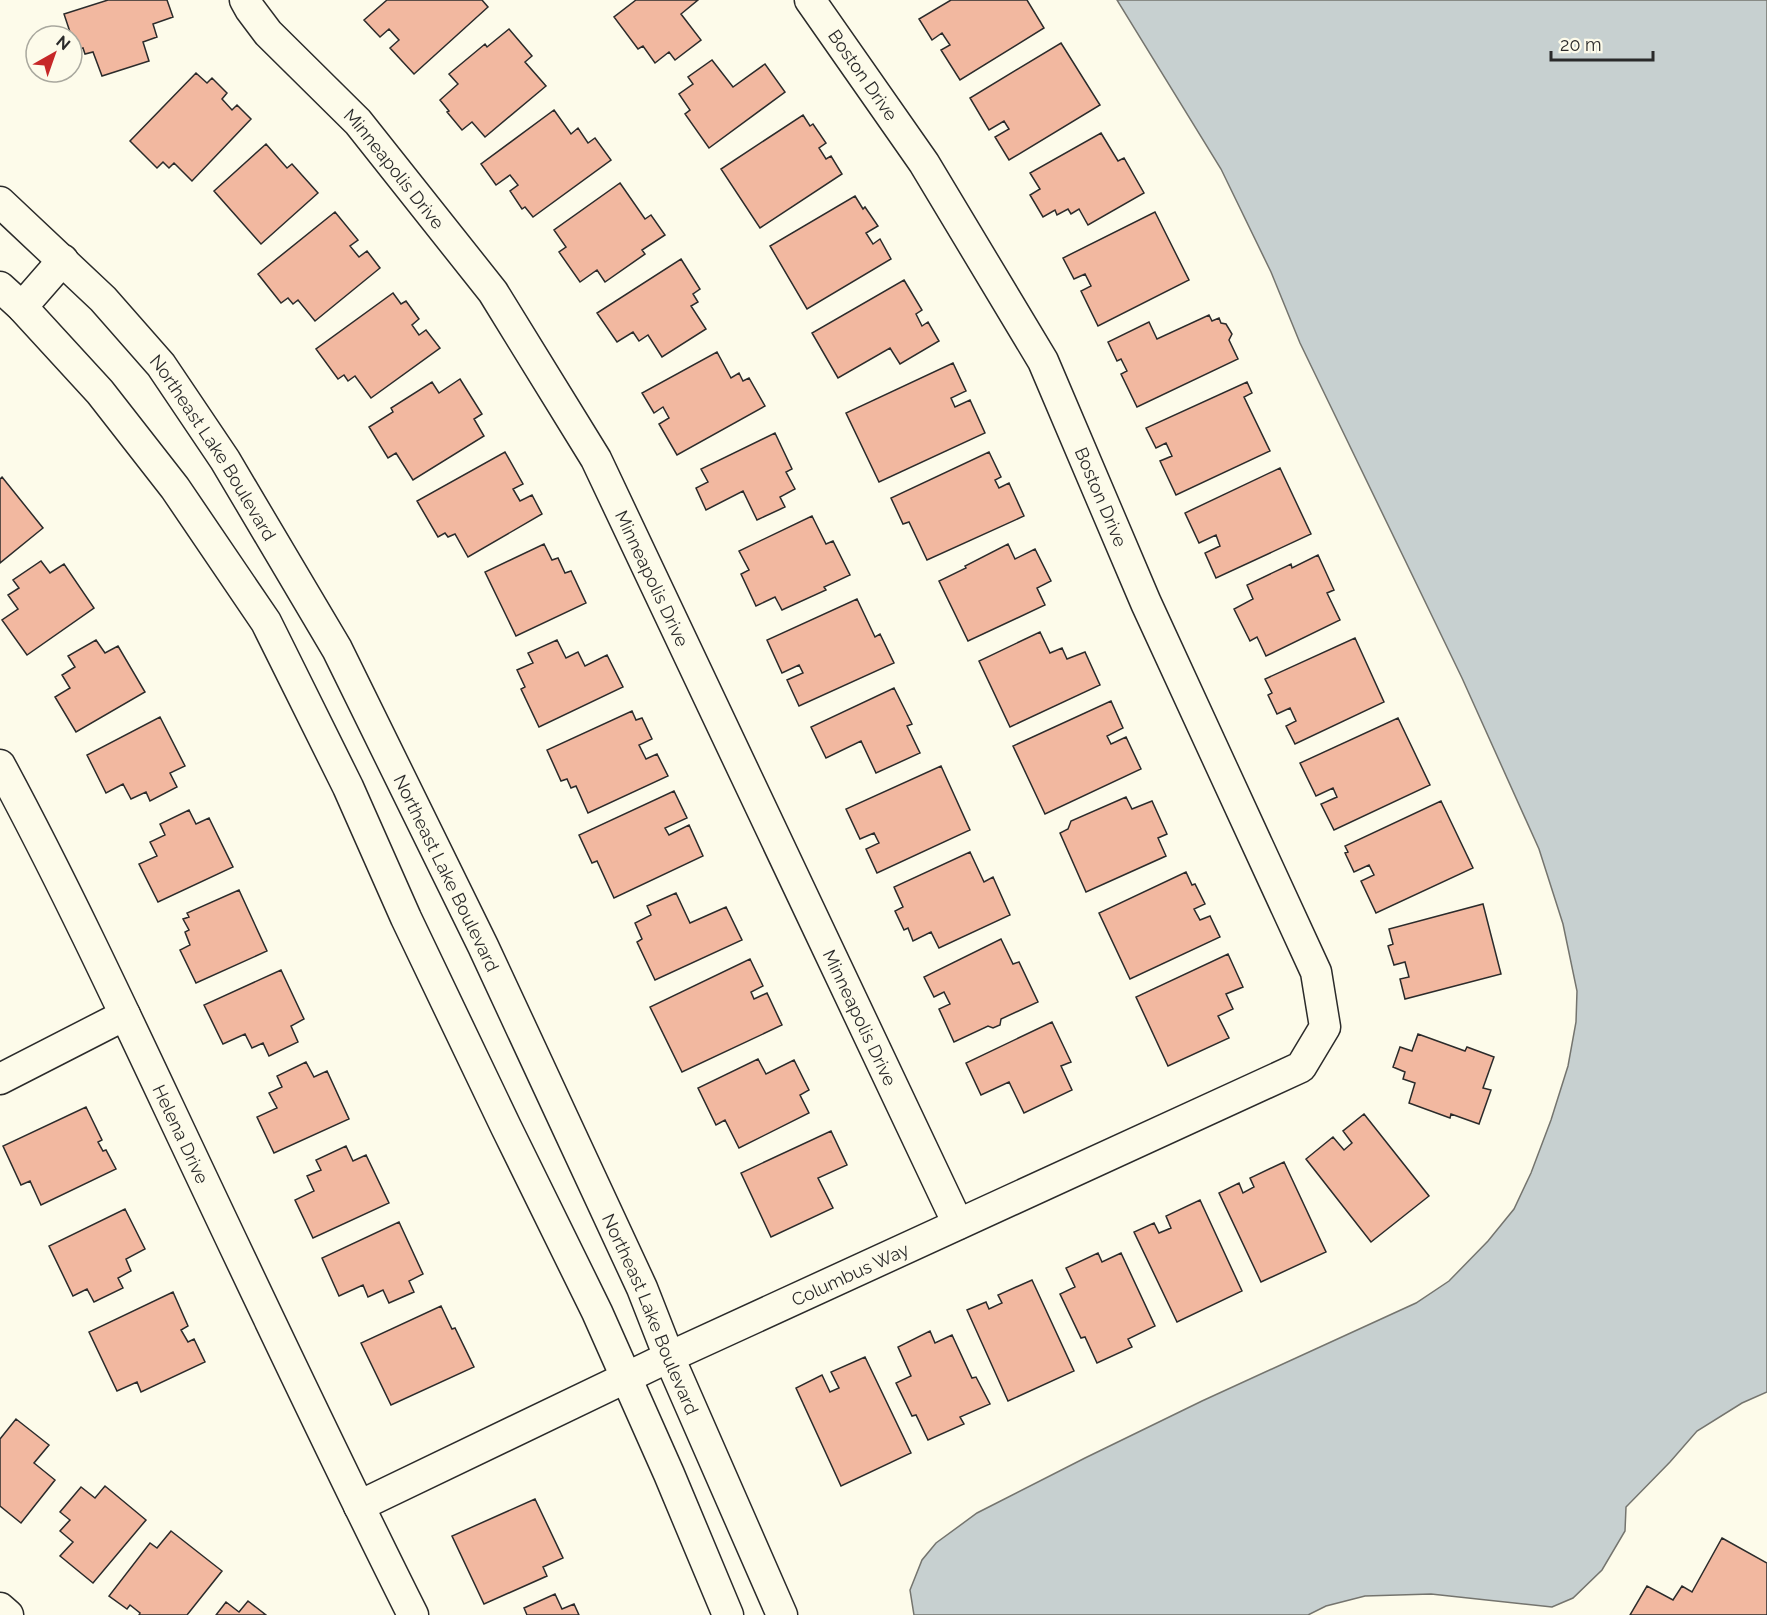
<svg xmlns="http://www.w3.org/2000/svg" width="1767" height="1615" font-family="Raleway,sans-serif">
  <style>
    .water { fill: #c7d0d0; stroke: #74746e; stroke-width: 1.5 }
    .building { fill: #f2b8a0; stroke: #2b2b2b; stroke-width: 1.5 }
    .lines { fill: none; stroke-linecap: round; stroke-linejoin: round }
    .minor-casing { stroke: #2b2b2b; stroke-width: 33 }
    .minor { stroke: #fdfbea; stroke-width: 30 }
    .labels { text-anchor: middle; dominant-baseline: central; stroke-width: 4.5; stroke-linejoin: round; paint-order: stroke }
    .street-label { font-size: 18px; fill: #2b2b2b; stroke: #fdfbea }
  </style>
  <rect width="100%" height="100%" fill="#fdfbea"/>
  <!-- water -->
  <path class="water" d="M 1117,0 L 1767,0 L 1767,1392 L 1742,1403 L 1697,1431 L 1670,1462 L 1626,1507 L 1625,1531 L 1602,1570 L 1573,1598 L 1552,1607 L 1431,1594 L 1365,1596 L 1326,1606 L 1308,1615 L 914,1615 L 910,1590 L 922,1560 L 936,1543 L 977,1513 L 1085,1458 L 1202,1401 L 1416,1303 L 1449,1281 L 1488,1241 L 1514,1209 L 1531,1173 L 1551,1120 L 1568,1066 L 1576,1022 L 1577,991 L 1563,924 L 1539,849 L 1462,678 L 1300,343 L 1271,272 L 1221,169 Z"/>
  <!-- building -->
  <path class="building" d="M 108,0 L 167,0 L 173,17 L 153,24 L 157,37 L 143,42 L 149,61 L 102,76 L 93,52 L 85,54 L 83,48 L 76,50 L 64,14 Z
    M 387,0 L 482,0 L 488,7 L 414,74 L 390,48 L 399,40 L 389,29 L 380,37 L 364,20 Z
    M 636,0 L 698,0 L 681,14 L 701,40 L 675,60 L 669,52 L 655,63 L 643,46 L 638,49 L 614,17 Z
    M 951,0 L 1027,0 L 1044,28 L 960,80 L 941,50 L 950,45 L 942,33 L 932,40 L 919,19 Z
    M 509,29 L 532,56 L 525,62 L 546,86 L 485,137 L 472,122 L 462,130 L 447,112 L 449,111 L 440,100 L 458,84 L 449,74 L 485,44 L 487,47 Z
    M 1061,43 L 1100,105 L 1009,160 L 995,137 L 1009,129 L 1004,121 L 989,130 L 970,98 Z
    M 712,60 L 733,87 L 765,64 L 785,92 L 709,148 L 685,114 L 690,110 L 679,94 L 693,84 L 688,77 Z
    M 196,73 L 207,83 L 212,78 L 227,93 L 222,99 L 232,110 L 237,105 L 251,119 L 192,181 L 174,163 L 169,168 L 163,162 L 157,168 L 130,141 Z
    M 554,110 L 571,134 L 578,128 L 588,143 L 595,138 L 611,160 L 533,217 L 525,207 L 522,209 L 510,191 L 518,185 L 510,175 L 496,185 L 481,164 Z
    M 803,115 L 810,126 L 813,124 L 826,143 L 819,148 L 826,159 L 831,156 L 842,174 L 760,228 L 721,169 Z
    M 1101,133 L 1118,161 L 1124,158 L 1144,193 L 1088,225 L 1079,209 L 1071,214 L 1068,209 L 1057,215 L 1055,210 L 1043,217 L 1030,195 L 1040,189 L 1030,173 Z
    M 266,144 L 287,168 L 292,164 L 318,193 L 261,244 L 214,191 Z
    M 620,183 L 645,219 L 651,215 L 665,235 L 642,250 L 645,254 L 605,282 L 597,270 L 580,282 L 559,252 L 566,247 L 554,230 Z
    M 855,196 L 863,209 L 865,207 L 878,226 L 866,233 L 873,244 L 880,239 L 891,259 L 807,309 L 770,246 Z
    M 335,212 L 358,240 L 350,246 L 359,257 L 367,251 L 380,268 L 315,321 L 298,300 L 293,304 L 288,298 L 281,303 L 258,274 Z
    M 1155,212 L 1189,280 L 1098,326 L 1081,291 L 1091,286 L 1085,274 L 1074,279 L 1063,258 Z
    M 681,259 L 700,289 L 693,294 L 698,302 L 691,306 L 706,329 L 662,357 L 648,335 L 639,341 L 633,332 L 617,342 L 597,313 Z
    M 904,280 L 922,310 L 916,314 L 922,326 L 928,322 L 939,341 L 900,364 L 890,348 L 838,378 L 812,333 Z
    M 393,293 L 401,304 L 406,301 L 419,319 L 412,325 L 419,335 L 426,330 L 440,348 L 371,398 L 355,376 L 348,381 L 344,375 L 338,379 L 316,349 Z
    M 1209,315 L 1212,321 L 1219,318 L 1221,323 L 1226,324 L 1232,334 L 1229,340 L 1238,359 L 1137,407 L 1121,374 L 1127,371 L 1121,359 L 1117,361 L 1108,342 L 1149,322 L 1157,339 Z
    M 717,352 L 731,378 L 739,373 L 743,381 L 749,378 L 765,406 L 677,455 L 659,424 L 669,418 L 663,407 L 654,413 L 642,393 Z
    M 953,363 L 966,391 L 951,398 L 955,407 L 970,400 L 985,433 L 879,482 L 846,413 Z
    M 460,379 L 482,414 L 474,419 L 484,436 L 413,480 L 396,453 L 388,458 L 369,427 L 393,412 L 391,408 L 432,382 L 439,393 Z
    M 1247,382 L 1252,393 L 1244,397 L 1270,451 L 1176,495 L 1160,461 L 1172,456 L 1166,443 L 1156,448 L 1146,428 Z
    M 775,433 L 792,469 L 786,472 L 795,489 L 780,497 L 785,507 L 757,520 L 743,491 L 706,510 L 696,488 L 708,482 L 701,469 Z
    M 505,452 L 523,484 L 513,489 L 520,501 L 532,495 L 542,514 L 468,557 L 455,534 L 448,537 L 445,533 L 438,537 L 417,501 Z
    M 989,452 L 1001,477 L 995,480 L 999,488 L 1009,483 L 1024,516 L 927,560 L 909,522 L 903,524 L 891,498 Z
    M 1280,468 L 1311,534 L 1216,578 L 1205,553 L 1220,546 L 1216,535 L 1199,543 L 1185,513 Z
    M 2,477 L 43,528 L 0,563 L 0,479 Z
    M 812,516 L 826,544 L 833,541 L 850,575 L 824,587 L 826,590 L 782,610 L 775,597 L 756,606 L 741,574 L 749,570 L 739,551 Z
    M 544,544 L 552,560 L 558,558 L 565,573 L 571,571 L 586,603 L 516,636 L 485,572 Z
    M 1008,544 L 1015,559 L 1035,549 L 1051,581 L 1037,588 L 1045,605 L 968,641 L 939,581 L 966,568 L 965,566 Z
    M 1318,555 L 1334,590 L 1327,593 L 1340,620 L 1266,656 L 1257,637 L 1250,641 L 1234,609 L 1253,599 L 1247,585 L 1291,564 L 1292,568 Z
    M 41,561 L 50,573 L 64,564 L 94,608 L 27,655 L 2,620 L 18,609 L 8,595 L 19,588 L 13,580 Z
    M 857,599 L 875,637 L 880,634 L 894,663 L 799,706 L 787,680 L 803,673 L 799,665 L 782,673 L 767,640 Z
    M 1040,632 L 1050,653 L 1062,648 L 1067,659 L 1085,652 L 1100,685 L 1010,727 L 979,661 Z
    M 1355,638 L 1384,702 L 1295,744 L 1286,726 L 1296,721 L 1290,708 L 1277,714 L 1268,695 L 1272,693 L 1265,679 Z
    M 96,640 L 105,653 L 118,646 L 145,692 L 76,732 L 55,697 L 70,688 L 62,675 L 75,667 L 68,656 Z
    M 557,640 L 566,658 L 578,652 L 585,666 L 607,655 L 623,687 L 539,727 L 521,689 L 525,687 L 517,670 L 533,663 L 528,653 Z
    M 894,688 L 912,724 L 907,726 L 920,753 L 876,773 L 861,741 L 826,758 L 811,727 Z
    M 1111,701 L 1123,728 L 1107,736 L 1111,744 L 1126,737 L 1141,769 L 1045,814 L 1013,746 Z
    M 632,711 L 636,720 L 642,718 L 652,739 L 639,745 L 646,759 L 657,754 L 668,776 L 588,813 L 576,786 L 571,788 L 567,779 L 561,781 L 547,750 Z
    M 160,717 L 185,766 L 170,773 L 177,787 L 150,801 L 146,792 L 131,799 L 123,784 L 106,793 L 87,755 Z
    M 1398,718 L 1430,785 L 1334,830 L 1321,804 L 1337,797 L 1333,788 L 1316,796 L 1300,763 Z
    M 941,766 L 970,830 L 877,873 L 866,849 L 879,843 L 874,833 L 860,839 L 846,809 Z
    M 674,791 L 687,818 L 665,828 L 669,835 L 689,825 L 703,856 L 614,898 L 597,861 L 592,863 L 579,835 Z
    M 1126,797 L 1132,809 L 1152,801 L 1167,834 L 1158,838 L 1166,856 L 1086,892 L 1060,833 L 1068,829 L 1071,821 Z
    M 1441,801 L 1473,868 L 1376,913 L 1361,881 L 1374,875 L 1369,865 L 1354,872 L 1345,853 L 1348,852 L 1345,846 Z
    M 189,810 L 196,824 L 209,818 L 233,867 L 158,902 L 139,864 L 157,856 L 150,842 L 165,835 L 160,824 Z
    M 970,852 L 984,882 L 993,877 L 1010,915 L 939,948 L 931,932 L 913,941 L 908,928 L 904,930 L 895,911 L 903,907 L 894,887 Z
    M 1186,872 L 1192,885 L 1195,884 L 1205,904 L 1194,909 L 1200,920 L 1210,916 L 1220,937 L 1130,979 L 1099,913 Z
    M 239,890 L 267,951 L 196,983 L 180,950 L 190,945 L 185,932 L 189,930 L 183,919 L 189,917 L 187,913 Z
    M 676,893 L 690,923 L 726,907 L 742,940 L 655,980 L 637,942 L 642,939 L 635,923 L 651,915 L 647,906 Z
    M 1483,904 L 1501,974 L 1405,999 L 1400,979 L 1409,977 L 1405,962 L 1394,965 L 1388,946 L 1393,944 L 1389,929 Z
    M 1001,939 L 1013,964 L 1019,962 L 1038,1002 L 1001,1019 L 1000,1025 L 993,1028 L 988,1026 L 954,1042 L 939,1009 L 950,1004 L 944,992 L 934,997 L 924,977 Z
    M 1228,954 L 1243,987 L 1226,994 L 1233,1009 L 1218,1016 L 1229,1038 L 1168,1066 L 1136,997 Z
    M 750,959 L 763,986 L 751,992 L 754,999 L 767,993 L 782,1025 L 682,1072 L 650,1007 Z
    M 281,970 L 304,1019 L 291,1026 L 298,1042 L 269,1056 L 263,1043 L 252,1048 L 245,1034 L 223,1044 L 204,1005 Z
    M 1052,1022 L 1071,1062 L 1061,1066 L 1072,1090 L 1024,1113 L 1009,1082 L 981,1095 L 966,1063 Z
    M 1418,1034 L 1465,1051 L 1467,1047 L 1494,1057 L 1483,1088 L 1491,1090 L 1479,1124 L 1451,1114 L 1450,1118 L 1409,1103 L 1415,1083 L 1403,1079 L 1405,1072 L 1393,1067 L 1400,1047 L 1412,1051 Z
    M 758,1059 L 766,1074 L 794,1060 L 809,1090 L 800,1095 L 809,1113 L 739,1148 L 725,1120 L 716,1125 L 698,1088 Z
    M 306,1062 L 314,1077 L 327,1071 L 349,1119 L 274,1153 L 257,1117 L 277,1108 L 269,1093 L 282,1087 L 277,1076 Z
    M 86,1107 L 102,1140 L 98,1142 L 103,1151 L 106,1150 L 116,1169 L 41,1205 L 30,1181 L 21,1185 L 3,1146 Z
    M 1364,1114 L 1429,1196 L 1371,1242 L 1306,1159 L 1333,1137 L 1344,1150 L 1352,1143 L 1343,1131 Z
    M 831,1131 L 847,1165 L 818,1178 L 833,1208 L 771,1237 L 741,1173 Z
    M 346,1146 L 353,1161 L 366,1155 L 389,1203 L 313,1238 L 295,1200 L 314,1191 L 307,1176 L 321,1170 L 316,1160 Z
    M 1284,1162 L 1326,1252 L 1261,1282 L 1219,1193 L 1239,1183 L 1243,1193 L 1254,1187 L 1250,1178 Z
    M 1200,1200 L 1242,1291 L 1177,1322 L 1134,1232 L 1154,1223 L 1159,1233 L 1171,1228 L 1166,1216 Z
    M 125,1209 L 145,1249 L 126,1259 L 131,1271 L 118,1278 L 123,1288 L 94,1302 L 87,1289 L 73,1296 L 49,1246 Z
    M 399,1222 L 423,1274 L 409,1281 L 414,1292 L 389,1303 L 383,1290 L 368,1297 L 363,1285 L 339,1296 L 322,1258 Z
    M 1098,1253 L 1102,1262 L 1121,1253 L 1155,1326 L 1128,1339 L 1132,1347 L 1097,1363 L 1085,1337 L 1081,1338 L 1060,1294 L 1075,1287 L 1066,1268 Z
    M 1032,1280 L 1074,1371 L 1008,1401 L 967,1310 L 986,1302 L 989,1309 L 1002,1303 L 998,1295 Z
    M 173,1292 L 188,1326 L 181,1330 L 188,1342 L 194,1339 L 205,1362 L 141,1392 L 137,1382 L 117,1391 L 89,1332 Z
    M 441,1306 L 452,1329 L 455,1328 L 474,1367 L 391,1405 L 361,1343 Z
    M 930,1331 L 935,1343 L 952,1335 L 972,1378 L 976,1377 L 990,1404 L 960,1417 L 964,1424 L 928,1440 L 916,1415 L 912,1416 L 896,1383 L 911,1376 L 898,1347 Z
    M 865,1357 L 911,1453 L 841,1486 L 796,1388 L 822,1375 L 830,1392 L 839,1388 L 831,1372 Z
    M 16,1419 L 49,1445 L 34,1463 L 55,1480 L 21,1523 L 0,1506 L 0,1439 Z
    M 105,1486 L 146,1520 L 93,1583 L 60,1556 L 73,1542 L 60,1531 L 70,1520 L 60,1512 L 81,1487 L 95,1498 Z
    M 535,1499 L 563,1558 L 543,1567 L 547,1576 L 484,1604 L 452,1536 Z
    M 171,1531 L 222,1571 L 187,1615 L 139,1615 L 140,1613 L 130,1605 L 127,1609 L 109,1596 L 150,1543 L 157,1548 Z
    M 1722,1538 L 1767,1563 L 1767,1615 L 1630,1615 L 1647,1586 L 1673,1600 L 1682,1586 L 1692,1592 Z
    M 555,1594 L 562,1609 L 574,1604 L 579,1615 L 527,1615 L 524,1608 Z
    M 248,1601 L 266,1615 L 216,1615 L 226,1602 L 239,1612 Z"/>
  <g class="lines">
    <!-- minor casing -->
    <g class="minor-casing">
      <g id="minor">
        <path id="s1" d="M 245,0 L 250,9 L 268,33 L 358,122 L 493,292 L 596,459 L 958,1224"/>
        <path id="s2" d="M 0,202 L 103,299 L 161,365 L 225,460 L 337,649 L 483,946 L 642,1288 L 669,1357 L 782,1615"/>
        <path d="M 0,287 L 22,307 L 100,392 L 175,488 L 266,622 L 348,787 L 406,918 L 506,1127 L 597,1312 L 669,1474 L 728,1615"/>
        <path d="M 22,307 L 63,260"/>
        <path id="s3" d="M 0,765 C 64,884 121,1006 178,1127 C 255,1290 332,1454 413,1615"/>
        <path d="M 0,1079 L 125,1015"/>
        <path id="s4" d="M 359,1506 L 669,1357 L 1301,1067 L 1325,1027 L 1316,972 L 1146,603 L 1043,361 L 924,163 L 810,0"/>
        <path d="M 0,1608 L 8,1615"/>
      </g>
    </g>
    <!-- minor -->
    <use href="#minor" class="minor"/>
  </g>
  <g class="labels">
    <!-- street labels -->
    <g class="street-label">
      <text transform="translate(863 75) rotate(55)">Boston Drive</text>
      <text stroke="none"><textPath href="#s1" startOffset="226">Minneapolis Drive</textPath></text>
      <text stroke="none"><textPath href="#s2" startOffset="327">Northeast Lake Boulevard</textPath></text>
      <text transform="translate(1101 497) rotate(67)">Boston Drive</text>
      <text stroke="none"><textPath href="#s1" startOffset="712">Minneapolis Drive</textPath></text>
      <text stroke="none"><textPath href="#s2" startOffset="813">Northeast Lake Boulevard</textPath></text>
      <text stroke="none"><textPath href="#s1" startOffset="1198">Minneapolis Drive</textPath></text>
      <text stroke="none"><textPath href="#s3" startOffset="411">Helena Drive</textPath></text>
      <text stroke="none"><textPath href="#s4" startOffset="543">Columbus Way</textPath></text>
      <text stroke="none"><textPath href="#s2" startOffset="1299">Northeast Lake Boulevard</textPath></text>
    </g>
  </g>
  <!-- north arrow -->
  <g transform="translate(54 54) rotate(40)"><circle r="28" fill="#fdfbea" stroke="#a9a89e" stroke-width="1.5"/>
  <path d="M0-4.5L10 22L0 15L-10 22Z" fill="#c62828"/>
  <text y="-9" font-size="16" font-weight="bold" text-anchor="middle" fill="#2b2b2b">N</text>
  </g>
  <!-- scale -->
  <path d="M1551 51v9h102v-9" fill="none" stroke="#2b2b2b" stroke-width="3"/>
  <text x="1560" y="51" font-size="18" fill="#2b2b2b" stroke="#fdfbea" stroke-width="4.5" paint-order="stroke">20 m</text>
</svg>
